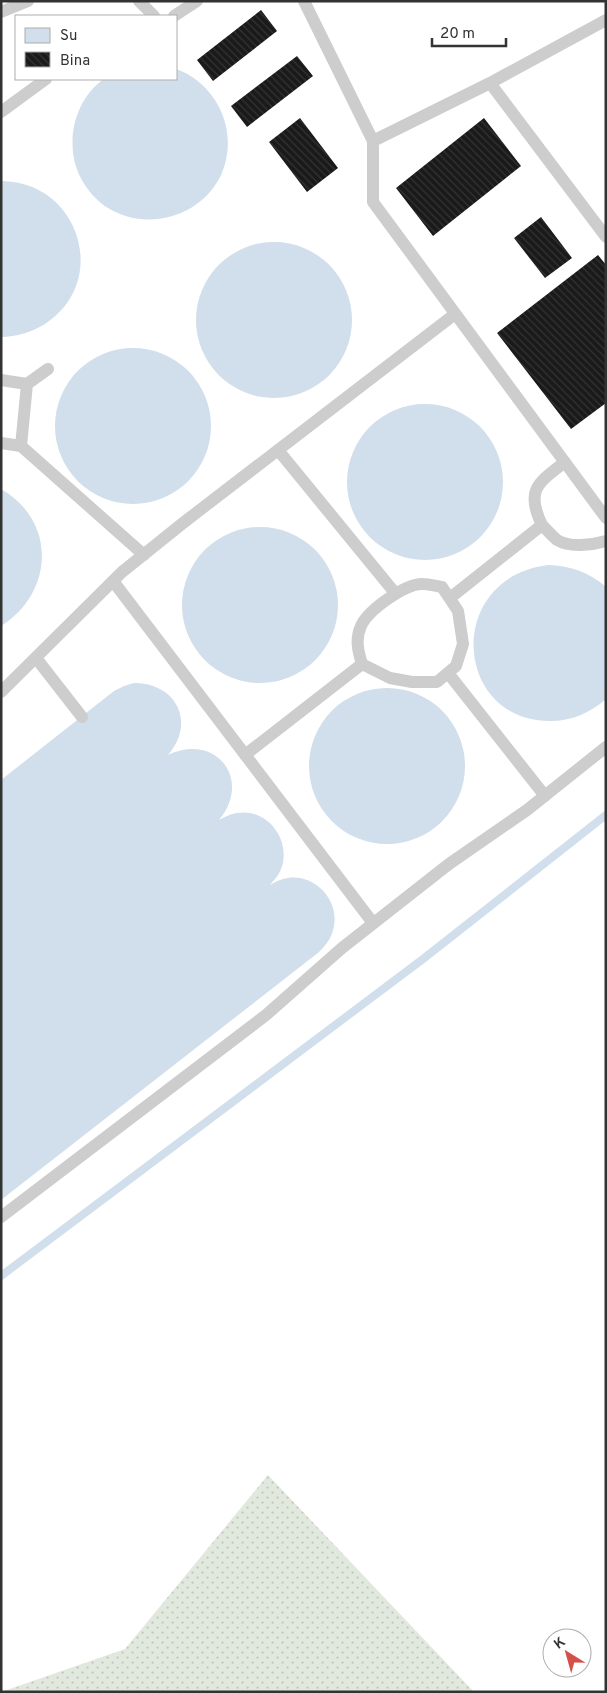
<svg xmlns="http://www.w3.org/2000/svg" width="607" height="1693" font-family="Overpass,sans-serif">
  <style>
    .grass { fill: url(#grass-dots) }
    .water { fill: #d1deeb }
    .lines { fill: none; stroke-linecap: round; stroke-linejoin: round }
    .stream { stroke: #d1deeb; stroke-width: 8 }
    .building { fill: url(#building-back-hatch) }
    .service { stroke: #cdcdcd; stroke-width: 12 }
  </style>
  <defs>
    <pattern id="grass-dots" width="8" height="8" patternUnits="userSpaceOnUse" patternTransform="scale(1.25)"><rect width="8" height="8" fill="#e1e8dd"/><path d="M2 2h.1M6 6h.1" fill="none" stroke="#c2c7be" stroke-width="1.8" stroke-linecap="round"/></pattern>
    <pattern id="building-back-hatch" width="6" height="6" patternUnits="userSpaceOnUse" patternTransform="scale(1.25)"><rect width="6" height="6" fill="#1a1a1a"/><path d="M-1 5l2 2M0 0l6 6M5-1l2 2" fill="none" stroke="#333"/></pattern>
  </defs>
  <rect width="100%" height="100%" fill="#fff"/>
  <!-- grass -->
  <path class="grass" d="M 268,1475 L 474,1692 L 1,1692 L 125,1649 Z"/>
  <!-- water -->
  <path class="water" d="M 176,69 C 218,84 240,133 221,175 C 201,217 147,232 108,208 C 89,196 75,174 73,152 C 70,124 81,95 104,79 L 176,79 Z
    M 1,181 C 79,181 111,281 45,324 C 32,332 16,337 1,337 Z
    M196 320a78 78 0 1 1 156 0a78 78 0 1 1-156 0Z
    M55 426a78 78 0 1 1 156 0a78 78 0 1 1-156 0Z
    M347 482a78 78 0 1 1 156 0a78 78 0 1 1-156 0Z
    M 1,489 C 57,521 54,593 1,626 Z
    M182 605a78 78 0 1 1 156 0a78 78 0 1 1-156 0Z
    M 548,565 C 571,566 589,572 606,587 L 606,699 C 590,713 572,721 550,721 C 453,721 444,578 548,565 Z
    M 134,683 C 177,683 196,723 168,755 C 215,732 253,779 219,820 C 225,817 230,814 237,813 C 268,808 292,841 281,869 C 279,875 274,880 270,885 C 275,882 281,879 288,878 C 314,874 339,899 334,926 C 332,937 327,944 319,952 L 1,1200 L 1,780 L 114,691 L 124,686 Z
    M309 766a78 78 0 1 1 156 0a78 78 0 1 1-156 0Z"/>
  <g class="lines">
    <!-- stream -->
    <path class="stream" d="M 1,1276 L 423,959 L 606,815"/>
  </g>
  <!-- building -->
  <path class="building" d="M 261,10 L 277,31 L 213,81 L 197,60 Z
    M 297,56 L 313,76 L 247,127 L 231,106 Z
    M 300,118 L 338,168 L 307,192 L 269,142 Z
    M 484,118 L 521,166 L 433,236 L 396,188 Z
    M 541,217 L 572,258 L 545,278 L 514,238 Z
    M 598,255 L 606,265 L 606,403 L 571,429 L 497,333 Z"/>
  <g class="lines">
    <!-- service -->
    <path class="service" d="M 139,1 L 154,16
      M 304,1 L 373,141 L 373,202 L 606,518
      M 1,12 L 28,1
      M 174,16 L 197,1
      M 490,83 L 606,237
      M 1,112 L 46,79
      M 373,141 L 490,83 L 606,20
      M 1,380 L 27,384 L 21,446
      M 27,384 L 48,369
      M 1,443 L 21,446 L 144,555
      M 278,450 L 395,593
      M 542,525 C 547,530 552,536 557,540 C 570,548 592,545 606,541
      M 113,581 L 373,923
      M 450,598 L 542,525 C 525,490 538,483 565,462
      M 36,658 L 82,717
      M 448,673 L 545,796
      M 1,692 L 122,572 L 183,523 L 455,314
      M 245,755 L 362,664 C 358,651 355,639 361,626 C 368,610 406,583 423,584 C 429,584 436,586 442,587 L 458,611 L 463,644 L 456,666 L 437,682 L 412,682 L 390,678 L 362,664
      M 1,1217 L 266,1015 L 342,948 L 449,864 L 527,810 L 606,747"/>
  </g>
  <!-- border -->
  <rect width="607" height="1693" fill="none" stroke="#333333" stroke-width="5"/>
  <!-- legend -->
  <rect x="15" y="15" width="162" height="65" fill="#ffffff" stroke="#adadad"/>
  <rect x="25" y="28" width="25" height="15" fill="#d1deeb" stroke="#adadad"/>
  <text x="60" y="40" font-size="15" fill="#333333">Su</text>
  <rect x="25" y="52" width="25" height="15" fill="url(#building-back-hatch)" stroke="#adadad"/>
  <text x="60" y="65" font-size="15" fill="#333333">Bina</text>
  <!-- north arrow -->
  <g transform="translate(567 1653) rotate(323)"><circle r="24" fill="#ffffff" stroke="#adadad"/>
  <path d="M0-4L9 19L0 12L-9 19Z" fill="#d64f48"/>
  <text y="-8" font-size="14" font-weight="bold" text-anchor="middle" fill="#333333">K</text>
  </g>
  <!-- scale -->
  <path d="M432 38v8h74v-8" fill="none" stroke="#333333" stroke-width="2.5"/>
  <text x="440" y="38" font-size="15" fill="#333333" stroke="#ffffff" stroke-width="4" paint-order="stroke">20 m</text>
</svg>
